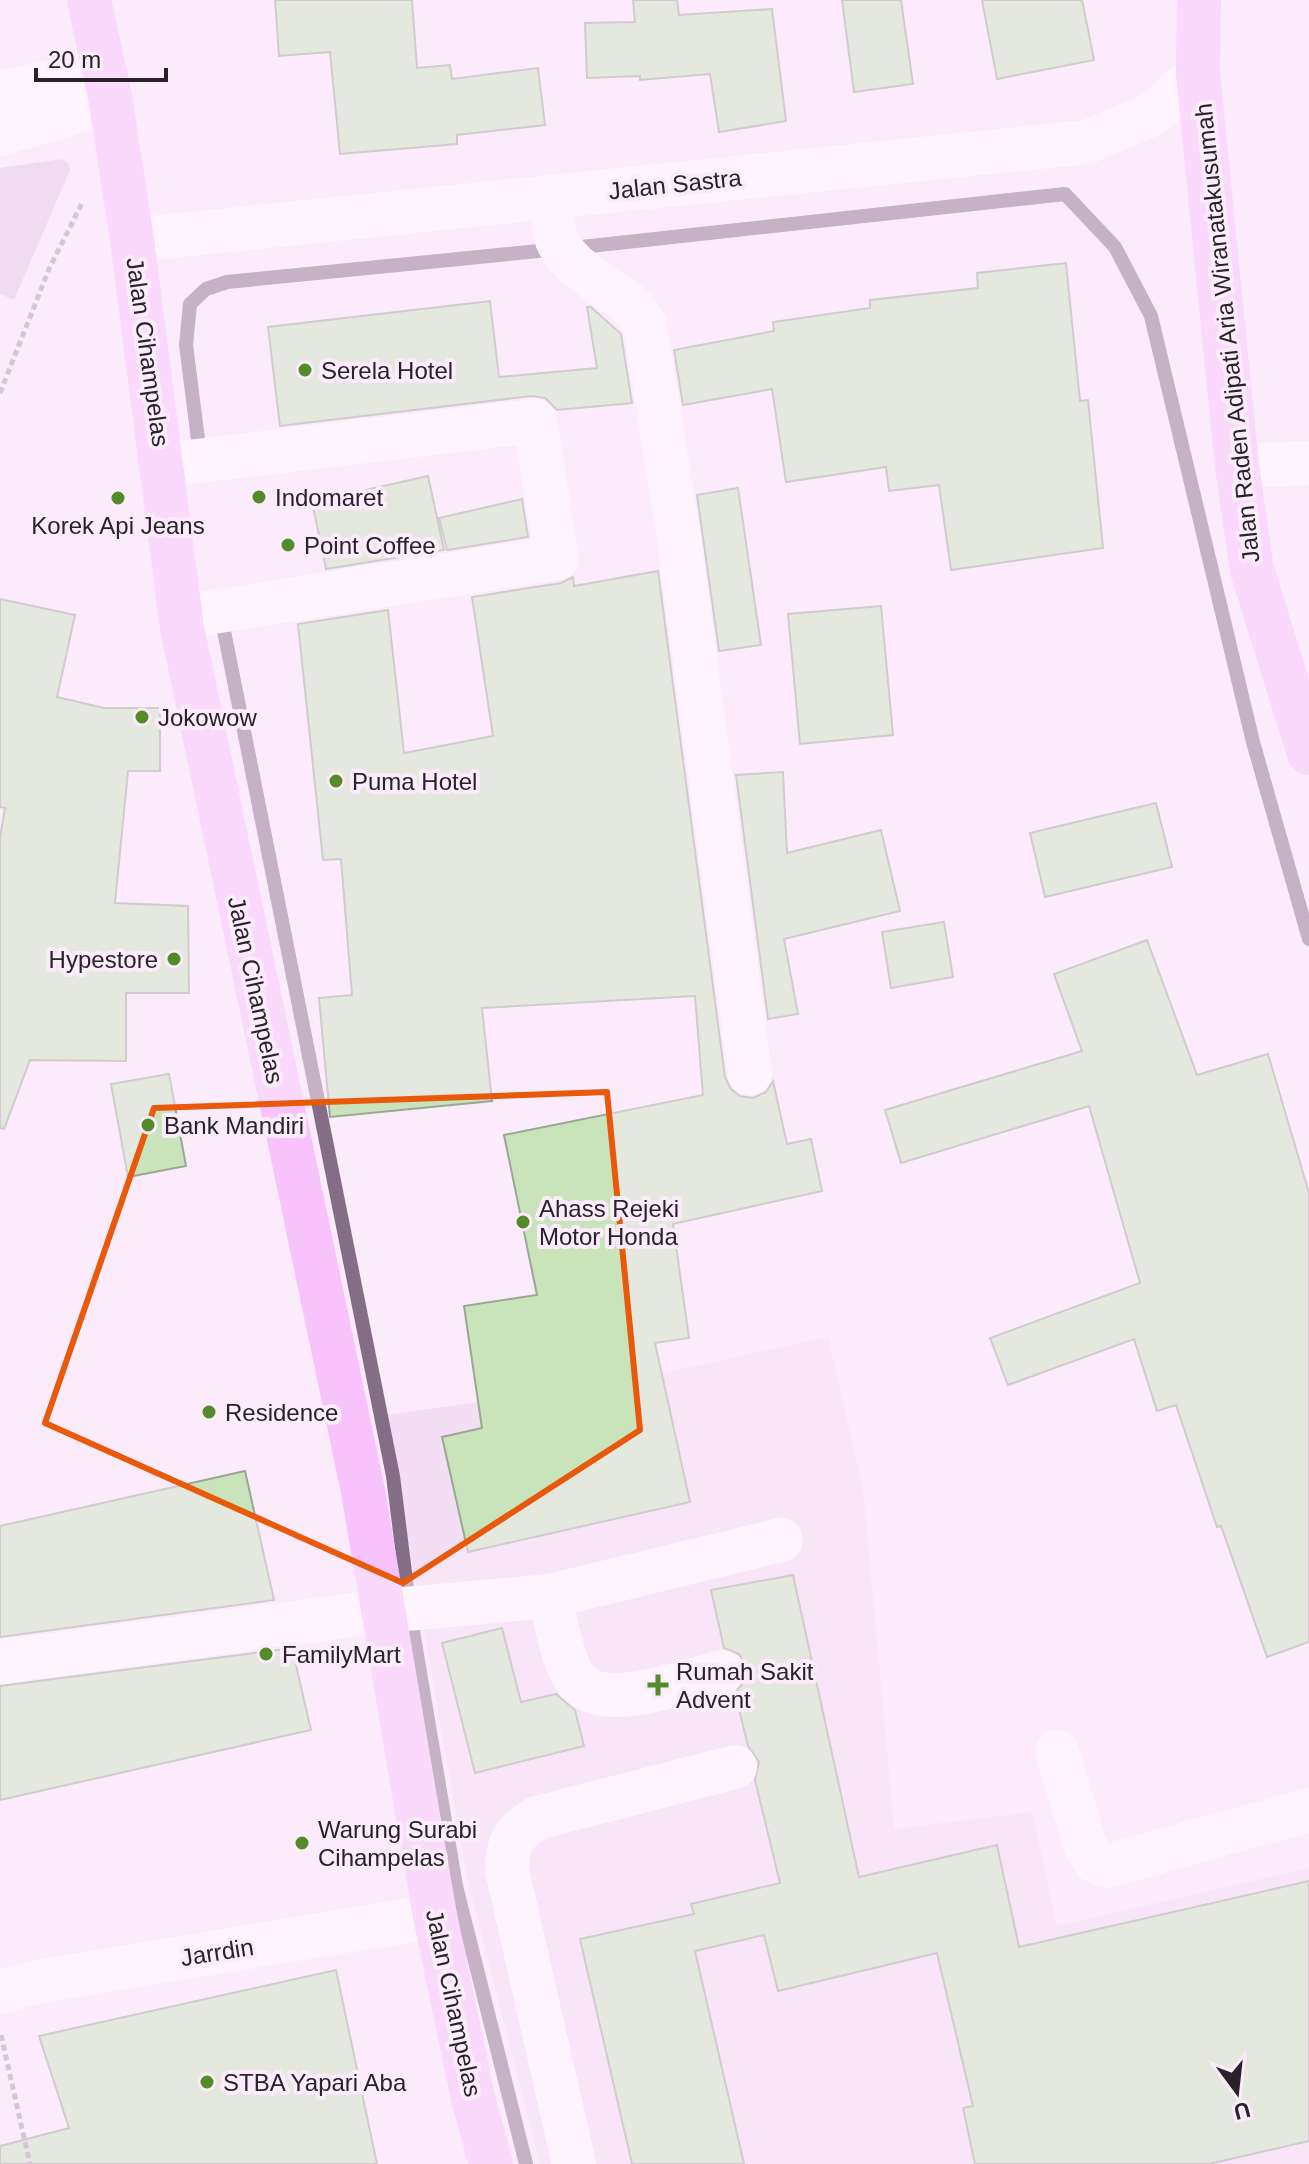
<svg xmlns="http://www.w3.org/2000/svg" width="1309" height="2164" font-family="Helvetica,sans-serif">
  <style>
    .built { fill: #f3def4 }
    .green { fill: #e2cbe3 }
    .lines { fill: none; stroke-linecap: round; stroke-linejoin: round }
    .stream { stroke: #856c87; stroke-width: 14 }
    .building { fill: #c9e4ba; stroke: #9ba795; stroke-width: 2 }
    .path { stroke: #a59aa5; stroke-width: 5; stroke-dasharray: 6 4; stroke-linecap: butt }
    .minor { stroke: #fff; stroke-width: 44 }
    .major { stroke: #f8c3fc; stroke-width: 44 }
    .marked { fill: none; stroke: #e8590c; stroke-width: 6; stroke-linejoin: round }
    .poi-dot { fill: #538b28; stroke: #fbebfb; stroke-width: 3 }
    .labels { text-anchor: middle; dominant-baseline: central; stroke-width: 8; stroke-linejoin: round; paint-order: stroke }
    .street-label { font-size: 24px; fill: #292329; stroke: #fbebfb }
    .poi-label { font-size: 24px; fill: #292329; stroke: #fbebfb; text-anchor: start }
  </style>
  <rect width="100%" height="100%" fill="#fbebfb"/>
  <!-- built -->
  <path class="built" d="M 828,1337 L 863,1489 L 894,1829 L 1032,1812 L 1057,1926 L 1309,1868 L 1309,2164 L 540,2164 L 468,1881 L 386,1415 L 623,1382 Z"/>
  <!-- green -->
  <path class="green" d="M 61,159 L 68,163 L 70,170 L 14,300 L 0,294 L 0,168 Z"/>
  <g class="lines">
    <!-- stream -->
    <path class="stream" d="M 572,248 L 1065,194 L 1115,247 L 1151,316 L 1253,742 L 1309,939
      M 200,455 L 186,345 L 190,304 L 206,289 L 227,282 L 549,250
      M 222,621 L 393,1476 L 409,1604
      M 410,1613 L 456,1886 L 526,2164"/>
  </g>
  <!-- building -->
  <path class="building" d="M 275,0 L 412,0 L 417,68 L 450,65 L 452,79 L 538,68 L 545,125 L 457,135 L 457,144 L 340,154 L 330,52 L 279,56 Z
    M 633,0 L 677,0 L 679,15 L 772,9 L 786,121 L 719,132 L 710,74 L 640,80 L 640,76 L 587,78 L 585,23 L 635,22 Z
    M 842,0 L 901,0 L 913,84 L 854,92 Z
    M 982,0 L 1082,0 L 1094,60 L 997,79 Z
    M 1066,263 L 1080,401 L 1088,400 L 1103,548 L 951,570 L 939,485 L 889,491 L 886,467 L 786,482 L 772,389 L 683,405 L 674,350 L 774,331 L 773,322 L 870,308 L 870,300 L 978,288 L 977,273 Z
    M 490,301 L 499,377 L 597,368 L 587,307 L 591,307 L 621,334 L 632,403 L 557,410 L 545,398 L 532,396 L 280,426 L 268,327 Z
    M 428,476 L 444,550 L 326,569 L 312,502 Z
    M 738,488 L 761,645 L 719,651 L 697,495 Z
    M 522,499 L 528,537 L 447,550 L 439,518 Z
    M 658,571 L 725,1077 L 731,1089 L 740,1096 L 753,1098 L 766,1092 L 773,1081 L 787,1144 L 811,1139 L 822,1191 L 673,1224 L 689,1338 L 655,1343 L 690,1502 L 468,1552 L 442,1437 L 482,1428 L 464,1306 L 537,1295 L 504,1135 L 703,1095 L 695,996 L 482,1008 L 492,1101 L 330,1117 L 319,998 L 352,995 L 341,859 L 323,860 L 298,624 L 388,610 L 404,753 L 493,736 L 472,597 L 561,583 L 573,577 L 574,586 Z
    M 0,599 L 75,615 L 57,697 L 104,708 L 160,708 L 160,771 L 128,771 L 115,903 L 188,906 L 189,993 L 126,993 L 126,1061 L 30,1060 L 4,1129 L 0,1128 L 0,837 L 5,808 L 0,807 Z
    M 881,606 L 893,735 L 800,744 L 788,614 Z
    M 783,772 L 787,853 L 881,830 L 900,911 L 784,939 L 798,1014 L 768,1019 L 736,775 Z
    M 1156,803 L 1172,867 L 1045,897 L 1030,833 Z
    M 944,922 L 953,977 L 891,988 L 882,932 Z
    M 1147,940 L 1197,1075 L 1268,1054 L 1309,1193 L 1309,1642 L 1267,1657 L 1221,1526 L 1217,1527 L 1176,1405 L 1157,1411 L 1134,1339 L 1008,1385 L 990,1338 L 1140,1283 L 1089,1106 L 901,1163 L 885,1110 L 1082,1051 L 1054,974 Z
    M 169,1074 L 186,1166 L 128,1177 L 111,1084 Z
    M 245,1471 L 274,1600 L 0,1637 L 0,1526 Z
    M 793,1575 L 859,1877 L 997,1845 L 1019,1947 L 1309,1881 L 1309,2141 L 1209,2164 L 975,2164 L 963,2108 L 973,2106 L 937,1953 L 778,1991 L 764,1935 L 695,1951 L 744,2164 L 632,2164 L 580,1939 L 694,1914 L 691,1904 L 780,1883 L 755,1780 L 759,1762 L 748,1746 L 735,1693 L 746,1679 L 746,1666 L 739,1654 L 724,1648 L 711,1590 Z
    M 502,1628 L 521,1702 L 556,1694 L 575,1710 L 584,1746 L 475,1773 L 442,1643 Z
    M 292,1648 L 311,1730 L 0,1800 L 0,1686 Z
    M 336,1970 L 377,2164 L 0,2164 L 0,2146 L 69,2128 L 39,2036 Z"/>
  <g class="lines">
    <!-- path -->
    <path class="path" d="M 0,393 L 49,269 L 82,203
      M 1,2035 L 30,2164"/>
    <!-- minor -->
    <path class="minor" d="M 0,93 L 105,71
      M 0,134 L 111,102
      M 550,197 C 552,210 552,227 557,240 C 575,280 623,286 645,324 L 679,539 L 750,1073
      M 132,240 L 1087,142 L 1153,114 L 1198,74
      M 163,465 L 535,421 L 557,558 L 181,617
      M 1237,466 L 1309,463
      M 550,1596 C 555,1617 563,1668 579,1683 C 606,1712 688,1680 722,1672
      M 0,1662 L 383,1611 L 550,1596 L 781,1540
      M 1057,1752 L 1086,1847 L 1095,1861 L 1107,1866 L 1309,1810
      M 0,1992 L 37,1982 L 435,1916
      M 574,2164 L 507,1870 C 507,1842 514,1832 537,1818 L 735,1767"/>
    <!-- major -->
    <path class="major" d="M 89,0 L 111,102 L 132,240 L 182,628 L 363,1491 L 435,1916 L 473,2098 L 491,2164
      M 1199,0 L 1198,74 L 1237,466 L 1252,570 L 1309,753"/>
  </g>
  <!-- marked area -->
  <path d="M0 0H1309V2164H0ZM 607,1092 L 640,1430 L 403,1583 L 45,1423 L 154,1108 Z" fill="#fbebfb" fill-opacity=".55" fill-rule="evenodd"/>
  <path class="marked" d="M 607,1092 L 640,1430 L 403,1583 L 45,1423 L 154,1108 Z"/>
  <!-- markers -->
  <g class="poi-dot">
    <circle cx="305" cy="370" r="8"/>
    <circle cx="259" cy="497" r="8"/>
    <circle cx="118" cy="498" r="8"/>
    <circle cx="288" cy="545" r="8"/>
    <circle cx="142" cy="717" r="8"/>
    <circle cx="336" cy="781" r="8"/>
    <circle cx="174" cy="959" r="8"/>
    <circle cx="148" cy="1125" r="8"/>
    <circle cx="523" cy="1222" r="8"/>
    <circle cx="209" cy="1412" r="8"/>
    <circle cx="266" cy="1654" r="8"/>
    <path d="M654 1673h8v8h8v8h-8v8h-8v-8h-8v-8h8z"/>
    <circle cx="302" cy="1843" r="8"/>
    <circle cx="207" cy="2082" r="8"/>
  </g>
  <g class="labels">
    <!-- street labels -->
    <g class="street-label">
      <text transform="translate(675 184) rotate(-6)">Jalan Sastra</text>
      <text transform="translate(1227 333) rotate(-96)">Jalan Raden Adipati Aria Wiranatakusumah</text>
      <text transform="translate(148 352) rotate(82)">Jalan Cihampelas</text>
      <text transform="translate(256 990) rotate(78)">Jalan Cihampelas</text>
      <text transform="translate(217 1952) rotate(-9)">Jarrdin</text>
      <text transform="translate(454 2003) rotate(78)">Jalan Cihampelas</text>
    </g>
    <!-- poi labels -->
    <g class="poi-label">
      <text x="321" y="370">Serela Hotel</text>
      <text x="275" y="497">Indomaret</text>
      <text x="118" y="525" text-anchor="middle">Korek Api Jeans</text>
      <text x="304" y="545">Point Coffee</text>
      <text x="158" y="717">Jokowow</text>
      <text x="352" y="781">Puma Hotel</text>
      <text x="158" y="959" text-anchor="end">Hypestore</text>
      <text x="164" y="1125">Bank Mandiri</text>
      <text x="539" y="1208">Ahass Rejeki<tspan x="539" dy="28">Motor Honda</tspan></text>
      <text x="225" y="1412">Residence</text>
      <text x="282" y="1654">FamilyMart</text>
      <text x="676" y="1671">Rumah Sakit<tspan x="676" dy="28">Advent</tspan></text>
      <text x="318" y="1829">Warung Surabi<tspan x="318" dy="28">Cihampelas</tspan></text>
      <text x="223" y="2082">STBA Yapari Aba</text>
    </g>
  </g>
  <!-- north arrow -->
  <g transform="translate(1237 2092) rotate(165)" stroke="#fbebfb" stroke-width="6" paint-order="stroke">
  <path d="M0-6L14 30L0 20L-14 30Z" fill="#292329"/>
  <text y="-12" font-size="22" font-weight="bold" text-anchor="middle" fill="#292329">U</text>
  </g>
  <!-- scale -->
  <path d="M36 68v12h130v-12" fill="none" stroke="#292329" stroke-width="4"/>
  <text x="48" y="68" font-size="24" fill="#292329" stroke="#fbebfb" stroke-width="6" paint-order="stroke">20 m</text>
</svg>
